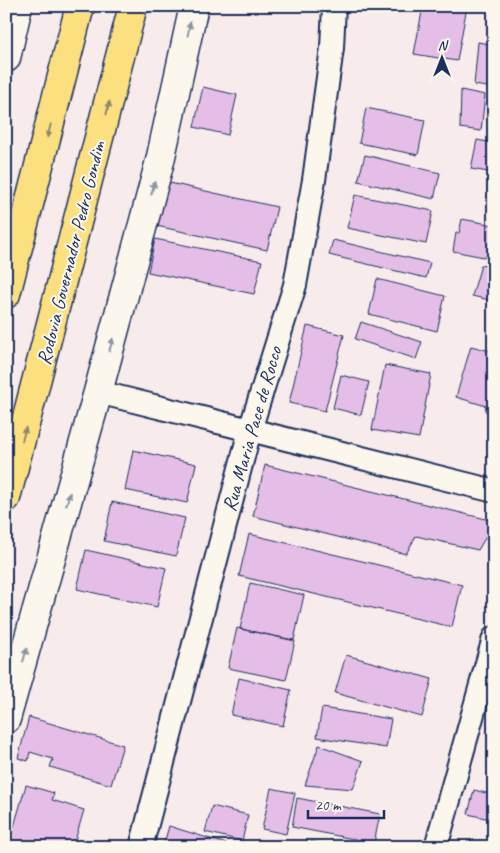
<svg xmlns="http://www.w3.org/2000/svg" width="500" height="853" font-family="Caveat,sans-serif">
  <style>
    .building { fill: #e5bee7; stroke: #1b2f5e }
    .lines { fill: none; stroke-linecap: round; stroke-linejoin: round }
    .minor-casing { stroke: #1b2f5e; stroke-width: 26 }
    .tertiary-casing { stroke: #1b2f5e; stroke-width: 31 }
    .trunk-casing { stroke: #1b2f5e; stroke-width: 31 }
    .minor { stroke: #fbf7ec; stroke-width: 22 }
    .tertiary { stroke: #fbf7ec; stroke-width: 28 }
    .trunk { stroke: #fce080; stroke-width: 28 }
    .oneway { fill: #8b93a5 }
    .oneway2 { fill: #8c886f }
    .labels { text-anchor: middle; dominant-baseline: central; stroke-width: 4; stroke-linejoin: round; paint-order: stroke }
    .street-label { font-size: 20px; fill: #1b2f5e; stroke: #fbf7ec }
  </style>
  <rect width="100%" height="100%" fill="#f7eceb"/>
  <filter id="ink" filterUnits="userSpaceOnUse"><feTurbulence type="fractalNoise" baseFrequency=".02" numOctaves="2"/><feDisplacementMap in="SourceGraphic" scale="10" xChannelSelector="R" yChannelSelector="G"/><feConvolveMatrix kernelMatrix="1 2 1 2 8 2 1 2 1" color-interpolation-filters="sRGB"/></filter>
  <g filter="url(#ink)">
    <!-- building -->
    <path class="building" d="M 423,6 L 467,6 L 457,61 L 414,54 Z
      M 478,42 L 494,45 L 494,88 L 474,85 Z
      M 203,87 L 237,95 L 228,135 L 194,127 Z
      M 461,90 L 485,95 L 481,131 L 460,128 Z
      M 366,108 L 425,120 L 418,155 L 359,143 Z
      M 477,140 L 494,143 L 494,173 L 471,169 Z
      M 365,155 L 440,173 L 434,199 L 358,181 Z
      M 161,181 L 277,207 L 267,250 L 152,225 Z
      M 355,195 L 433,211 L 426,244 L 347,228 Z
      M 462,219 L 494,225 L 494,259 L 453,251 L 456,233 L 459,233 Z
      M 155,239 L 262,261 L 254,294 L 148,272 Z
      M 333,240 L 430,263 L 426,278 L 329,255 Z
      M 481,265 L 494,268 L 494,301 L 472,296 Z
      M 377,279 L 445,296 L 437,331 L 369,314 Z
      M 361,322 L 422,342 L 416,359 L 355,339 Z
      M 307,326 L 344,335 L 325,411 L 289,403 Z
      M 471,346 L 494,352 L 494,414 L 485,411 L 486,406 L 456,397 Z
      M 385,365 L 431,374 L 419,438 L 372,430 Z
      M 341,375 L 369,382 L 361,415 L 333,408 Z
      M 133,450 L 196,464 L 187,503 L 125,490 Z
      M 265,465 L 494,521 L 494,523 L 478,550 L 416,536 L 406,554 L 253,516 Z
      M 112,502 L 185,518 L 176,556 L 104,541 Z
      M 249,534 L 462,585 L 452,627 L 239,576 Z
      M 86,550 L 166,568 L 157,607 L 77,589 Z
      M 250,583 L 304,595 L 294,640 L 240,629 Z
      M 237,628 L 295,641 L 286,680 L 228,668 Z
      M 346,655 L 432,679 L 422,717 L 335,693 Z
      M 239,678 L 291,690 L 283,726 L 231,715 Z
      M 322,708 L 391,719 L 386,748 L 317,737 Z
      M 29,717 L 123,745 L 111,785 L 50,767 L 53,759 L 30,752 L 28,761 L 18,758 Z
      M 319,745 L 363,761 L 353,789 L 305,785 Z
      M 26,785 L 54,793 L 52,800 L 84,810 L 73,847 L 8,847 Z
      M 271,788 L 295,793 L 286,834 L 262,829 Z
      M 474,790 L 494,795 L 494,820 L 468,814 Z
      M 297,798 L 380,814 L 374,843 L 292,827 Z
      M 212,806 L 248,815 L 242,841 L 205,832 Z
      M 169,826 L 236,847 L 163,847 Z
      M 311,841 L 337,847 L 309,847 Z"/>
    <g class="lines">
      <!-- minor casing -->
      <g class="minor-casing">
        <path id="minor" d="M 98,392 L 494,491
          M 141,847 L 250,430 L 295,285 L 314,180 L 332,48 L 334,6
          M 436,847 L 494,638"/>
      </g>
      <!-- tertiary casing -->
      <g class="tertiary-casing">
        <path id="tertiary" d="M 6,58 L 18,6
          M 6,719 L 98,392 L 160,161 L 194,6"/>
      </g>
      <!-- trunk casing -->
      <g class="trunk-casing">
        <path id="trunk" d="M 6,294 L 80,6
          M 6,498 L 133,6"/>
      </g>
      <!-- minor -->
      <use href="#minor" class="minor"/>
      <!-- tertiary -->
      <use href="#tertiary" class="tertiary"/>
      <!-- trunk -->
      <use href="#trunk" class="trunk"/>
    </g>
    <!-- one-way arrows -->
    <defs><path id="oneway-solid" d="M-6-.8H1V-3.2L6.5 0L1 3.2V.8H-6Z" transform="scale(1.25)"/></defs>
    <g class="oneway">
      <use href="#oneway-solid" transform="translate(189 29) rotate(-78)"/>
      <use href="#oneway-solid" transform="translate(153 188) rotate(-75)"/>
      <use href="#oneway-solid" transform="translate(111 345) rotate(-75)"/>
      <use href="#oneway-solid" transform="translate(68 499) rotate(-74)"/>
      <use href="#oneway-solid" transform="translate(25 655) rotate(-74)"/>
    </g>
    <g class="oneway2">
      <use href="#oneway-solid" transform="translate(108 108) rotate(-76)"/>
      <use href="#oneway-solid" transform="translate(49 131) rotate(105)"/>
      <use href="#oneway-solid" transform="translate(24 434) rotate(-75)"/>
    </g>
  </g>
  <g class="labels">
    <!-- street labels -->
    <g class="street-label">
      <text transform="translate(71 253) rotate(-76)">Rodovia Governador Pedro Gondim</text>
      <text transform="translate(252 429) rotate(-74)">Rua Maria Pace de Rocco</text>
    </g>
  </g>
  <!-- margin -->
  <rect width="500" height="853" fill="none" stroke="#fbf7ec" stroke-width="25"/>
  <rect x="12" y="12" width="475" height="828" fill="none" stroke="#1b2f5e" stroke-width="2" filter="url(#ink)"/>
  <!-- north arrow -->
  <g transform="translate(442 58)" stroke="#fbf7ec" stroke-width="4" paint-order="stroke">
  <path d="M0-4L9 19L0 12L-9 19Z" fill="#1b2f5e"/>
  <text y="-8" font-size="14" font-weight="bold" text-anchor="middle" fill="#1b2f5e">N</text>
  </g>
  <!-- scale -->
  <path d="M308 810v8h76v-8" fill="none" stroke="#1b2f5e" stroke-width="2.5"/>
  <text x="315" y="810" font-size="15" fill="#1b2f5e" stroke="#fbf7ec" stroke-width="4" paint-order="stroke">20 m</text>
</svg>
